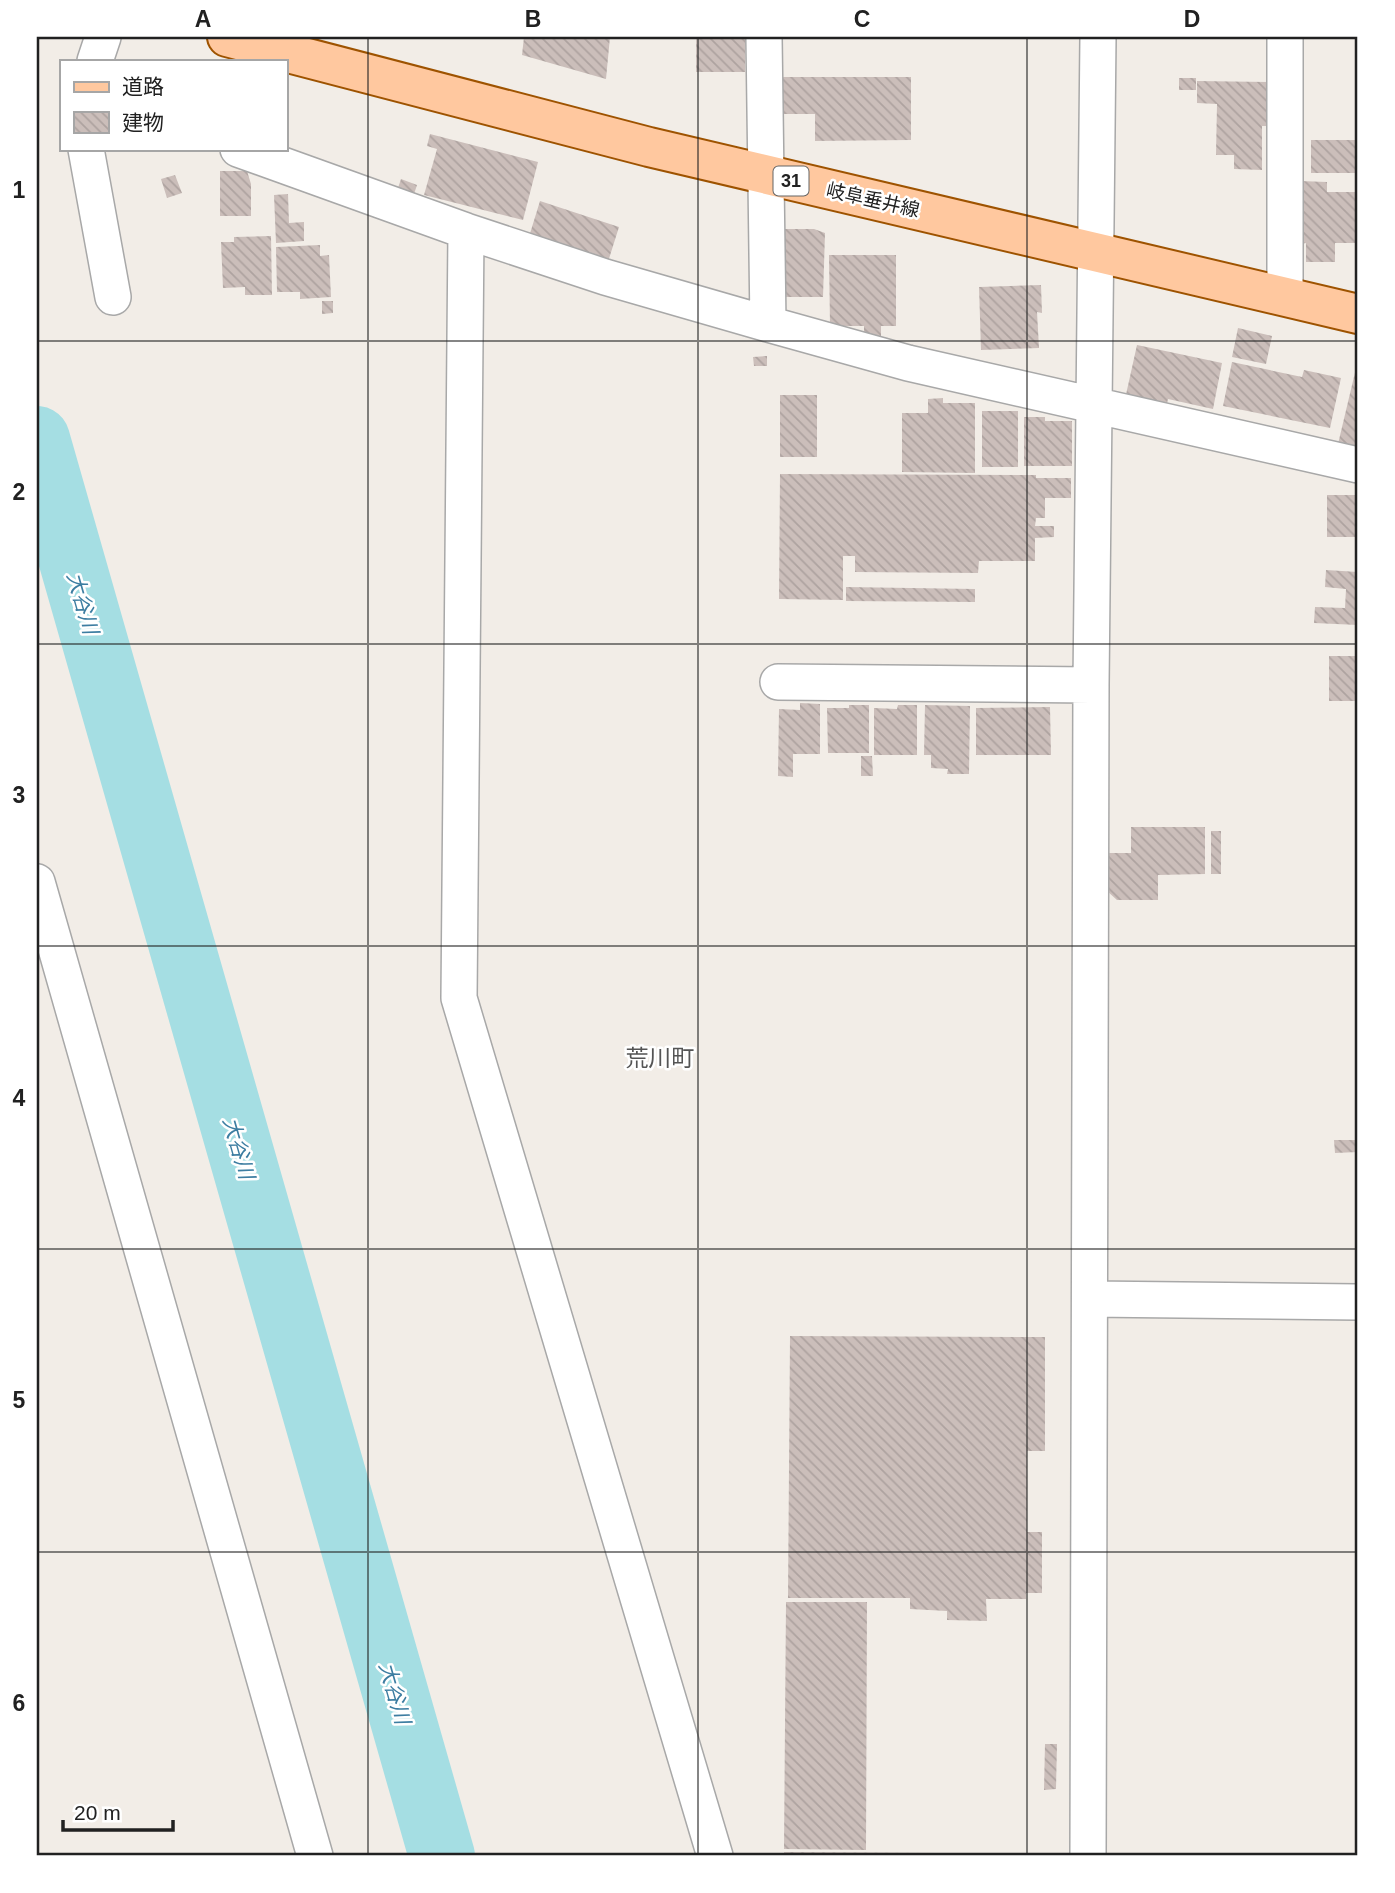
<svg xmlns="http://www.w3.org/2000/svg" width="1395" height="1893" font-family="Arial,'Noto Sans JP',sans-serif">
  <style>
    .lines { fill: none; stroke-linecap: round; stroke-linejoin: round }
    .river { stroke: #a5dee3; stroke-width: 66 }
    .building { fill: url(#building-back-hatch) }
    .street-casing { stroke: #a8a8a8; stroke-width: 38 }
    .primary-casing { stroke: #9e5300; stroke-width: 42 }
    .street { stroke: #fff; stroke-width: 35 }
    .primary { stroke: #ffc89f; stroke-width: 38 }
    .grid { fill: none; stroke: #212121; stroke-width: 2; stroke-opacity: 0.55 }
    .labels { text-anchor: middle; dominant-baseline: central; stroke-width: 5; stroke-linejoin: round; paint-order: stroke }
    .shield { fill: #fff; stroke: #646464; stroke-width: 2 }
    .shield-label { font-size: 18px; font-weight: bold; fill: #212121 }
    .street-label { font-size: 19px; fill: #212121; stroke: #fff }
    .water-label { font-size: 21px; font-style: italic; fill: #3c7da1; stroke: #fff }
    .quarter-label { font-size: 23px; fill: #545454; stroke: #fff }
    .neatline { fill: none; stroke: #212121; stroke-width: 2.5 }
    .grid-label { font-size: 23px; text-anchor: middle; font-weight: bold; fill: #212121 }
  </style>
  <defs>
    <pattern id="building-back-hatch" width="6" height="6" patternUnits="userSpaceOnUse" patternTransform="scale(1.75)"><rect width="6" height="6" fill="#cbbeba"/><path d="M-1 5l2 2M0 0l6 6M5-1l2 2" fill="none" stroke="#aea3a0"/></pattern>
  </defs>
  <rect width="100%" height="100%" fill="#f2ede7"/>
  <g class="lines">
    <!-- river -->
    <path class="river" d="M 37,439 L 442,1856"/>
  </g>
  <!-- building -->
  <path class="building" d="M 524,37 L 610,37 L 606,79 L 522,55 Z
    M 696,37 L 745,37 L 745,72 L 696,72 Z
    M 781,77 L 911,77 L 911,140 L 815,141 L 815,114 L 781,114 Z
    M 1179,78 L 1196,78 L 1196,90 L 1179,90 Z
    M 1197,81 L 1268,82 L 1268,126 L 1262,126 L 1262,170 L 1234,169 L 1234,155 L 1216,155 L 1217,104 L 1197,103 Z
    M 430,134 L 538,162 L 523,220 L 424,195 L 437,149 L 427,146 Z
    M 1311,140 L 1358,140 L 1358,173 L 1311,173 Z
    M 220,171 L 247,171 L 251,184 L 251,216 L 220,216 Z
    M 175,175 L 182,193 L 167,198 L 161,179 Z
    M 401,179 L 417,185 L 413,197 L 397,191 Z
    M 1300,181 L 1327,182 L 1327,192 L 1358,192 L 1358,243 L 1335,243 L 1335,262 L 1306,262 L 1306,243 L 1301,244 Z
    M 288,194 L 289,223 L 304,222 L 304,241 L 276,243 L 274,195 Z
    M 540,201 L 619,227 L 607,265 L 528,240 Z
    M 782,229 L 814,229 L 825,233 L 823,297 L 783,297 Z
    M 271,236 L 272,295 L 245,295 L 245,287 L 223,288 L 221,242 L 234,242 L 234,237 Z
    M 320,245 L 320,256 L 329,255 L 331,297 L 300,299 L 300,292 L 277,292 L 276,247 Z
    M 829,255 L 896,255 L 896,326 L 881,326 L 881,339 L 864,339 L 864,326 L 830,326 Z
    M 1041,285 L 1042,313 L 1037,312 L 1039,348 L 981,350 L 979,287 Z
    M 322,301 L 333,301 L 333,313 L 322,314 Z
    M 1238,328 L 1272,336 L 1266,364 L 1232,357 Z
    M 1137,345 L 1222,363 L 1213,409 L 1168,399 L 1166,408 L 1125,399 Z
    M 767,356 L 767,366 L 754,366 L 753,357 Z
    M 1232,362 L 1302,377 L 1304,370 L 1341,378 L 1330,428 L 1223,406 Z
    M 1357,364 L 1358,364 L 1358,449 L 1338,444 Z
    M 780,395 L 817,395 L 817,457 L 780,457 Z
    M 943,398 L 943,403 L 975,403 L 975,473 L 902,472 L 902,413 L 928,413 L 928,399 Z
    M 982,411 L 1018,411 L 1018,467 L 982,467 Z
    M 1024,417 L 1045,417 L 1045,421 L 1072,421 L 1072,466 L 1024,466 Z
    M 780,474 L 1036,475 L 1036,478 L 1071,478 L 1071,498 L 1045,498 L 1045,518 L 1036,518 L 1035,526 L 1054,526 L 1054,537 L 1035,538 L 1035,561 L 979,561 L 978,573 L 855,572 L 855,556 L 843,556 L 843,600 L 779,599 Z
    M 1327,495 L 1358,495 L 1358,537 L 1327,537 Z
    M 1326,570 L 1358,572 L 1358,625 L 1314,623 L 1315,607 L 1345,608 L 1346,589 L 1325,587 Z
    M 846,587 L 975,589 L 975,602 L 846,601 Z
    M 1329,656 L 1358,656 L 1358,701 L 1329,701 Z
    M 800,703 L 820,704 L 820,754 L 793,754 L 793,777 L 778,776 L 779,709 L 800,710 Z
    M 849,705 L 869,705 L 869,753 L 828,753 L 827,708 L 849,708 Z
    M 898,705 L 917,705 L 917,755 L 874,755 L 874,708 L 897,709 Z
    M 925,705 L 970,706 L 969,774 L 947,774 L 948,769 L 931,768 L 931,755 L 924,755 Z
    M 1050,707 L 1051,755 L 976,755 L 976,708 Z
    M 861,756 L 872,756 L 873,776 L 861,776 Z
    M 1131,827 L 1205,827 L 1205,874 L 1158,875 L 1158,900 L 1117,900 L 1107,891 L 1107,853 L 1131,853 Z
    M 1211,831 L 1221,831 L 1221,874 L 1211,874 Z
    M 1334,1140 L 1358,1140 L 1358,1152 L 1335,1153 Z
    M 790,1336 L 1045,1337 L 1045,1451 L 1027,1451 L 1027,1532 L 1042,1532 L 1042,1593 L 1026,1593 L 1026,1599 L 986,1599 L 987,1621 L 947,1620 L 947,1611 L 910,1609 L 910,1598 L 788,1598 Z
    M 786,1602 L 867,1602 L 866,1850 L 784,1849 Z
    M 1045,1744 L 1057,1744 L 1056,1789 L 1044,1790 Z
    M 784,1852 L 936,1853 L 936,1856 L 784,1856 Z"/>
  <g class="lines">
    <!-- street casing -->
    <g class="street-casing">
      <path id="street" d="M 764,37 L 768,324
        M 95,61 L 103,37
        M 86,149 L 113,297
        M 238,149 L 466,231 L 605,277 L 768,324 L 908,363 L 1358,465
        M 466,231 L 459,998 L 715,1856
        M 1285,297 L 1285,37
        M 778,682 L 1091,685
        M 37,882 L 315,1856
        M 1090,1299 L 1358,1302
        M 1088,1856 L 1091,685 L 1098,37"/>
    </g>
    <!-- primary casing -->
    <g class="primary-casing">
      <path id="primary" d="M 227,37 L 649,147 L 1358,314"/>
    </g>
    <!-- street -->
    <use href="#street" class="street"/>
    <!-- primary -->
    <use href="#primary" class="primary"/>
  </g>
  <!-- grid -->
  <path class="grid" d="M 368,37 L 368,1856M 698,37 L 698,1856M 1027,37 L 1027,1856M 37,341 L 1358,341M 37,644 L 1358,644M 37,946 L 1358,946M 37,1249 L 1358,1249M 37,1552 L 1358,1552"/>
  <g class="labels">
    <!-- shield labels -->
    <rect class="shield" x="773.5" y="166.5" width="35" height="29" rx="5"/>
    <g class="shield-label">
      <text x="791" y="181">31</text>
    </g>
    <!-- street labels -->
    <g class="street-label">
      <text transform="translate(873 200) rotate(13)">岐阜垂井線</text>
    </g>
    <!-- water labels -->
    <g class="water-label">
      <text transform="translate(83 603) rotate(74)">大谷川</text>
      <text transform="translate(239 1148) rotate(74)">大谷川</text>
      <text transform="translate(395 1693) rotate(74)">大谷川</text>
    </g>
    <!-- quarter labels -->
    <g class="quarter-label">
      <text x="660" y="1058">荒川町</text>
    </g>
  </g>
  <!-- border -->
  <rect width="1395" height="1893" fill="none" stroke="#ffffff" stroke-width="77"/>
  <!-- legend -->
  <rect x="60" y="60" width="228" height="91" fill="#ffffff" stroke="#a6a6a6" stroke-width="2"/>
  <rect x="74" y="82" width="35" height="10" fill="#ffc89f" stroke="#a6a6a6" stroke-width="2"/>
  <text x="122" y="94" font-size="21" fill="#212121">道路</text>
  <rect x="74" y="112" width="35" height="21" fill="url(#building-back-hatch)" stroke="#a6a6a6" stroke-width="2"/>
  <text x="122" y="130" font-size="21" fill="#212121">建物</text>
  <!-- scale -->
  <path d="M63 1820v10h110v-10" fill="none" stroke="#212121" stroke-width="3.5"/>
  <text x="74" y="1820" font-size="21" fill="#212121" stroke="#ffffff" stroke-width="5" paint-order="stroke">20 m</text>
  <rect x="38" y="38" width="1318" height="1816" class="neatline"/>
  <g class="grid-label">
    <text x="203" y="27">A</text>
    <text x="533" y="27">B</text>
    <text x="862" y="27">C</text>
    <text x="1192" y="27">D</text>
    <text x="19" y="198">1</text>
    <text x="19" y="500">2</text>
    <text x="19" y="803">3</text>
    <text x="19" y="1106">4</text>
    <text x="19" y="1408">5</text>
    <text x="19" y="1711">6</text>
  </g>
</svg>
